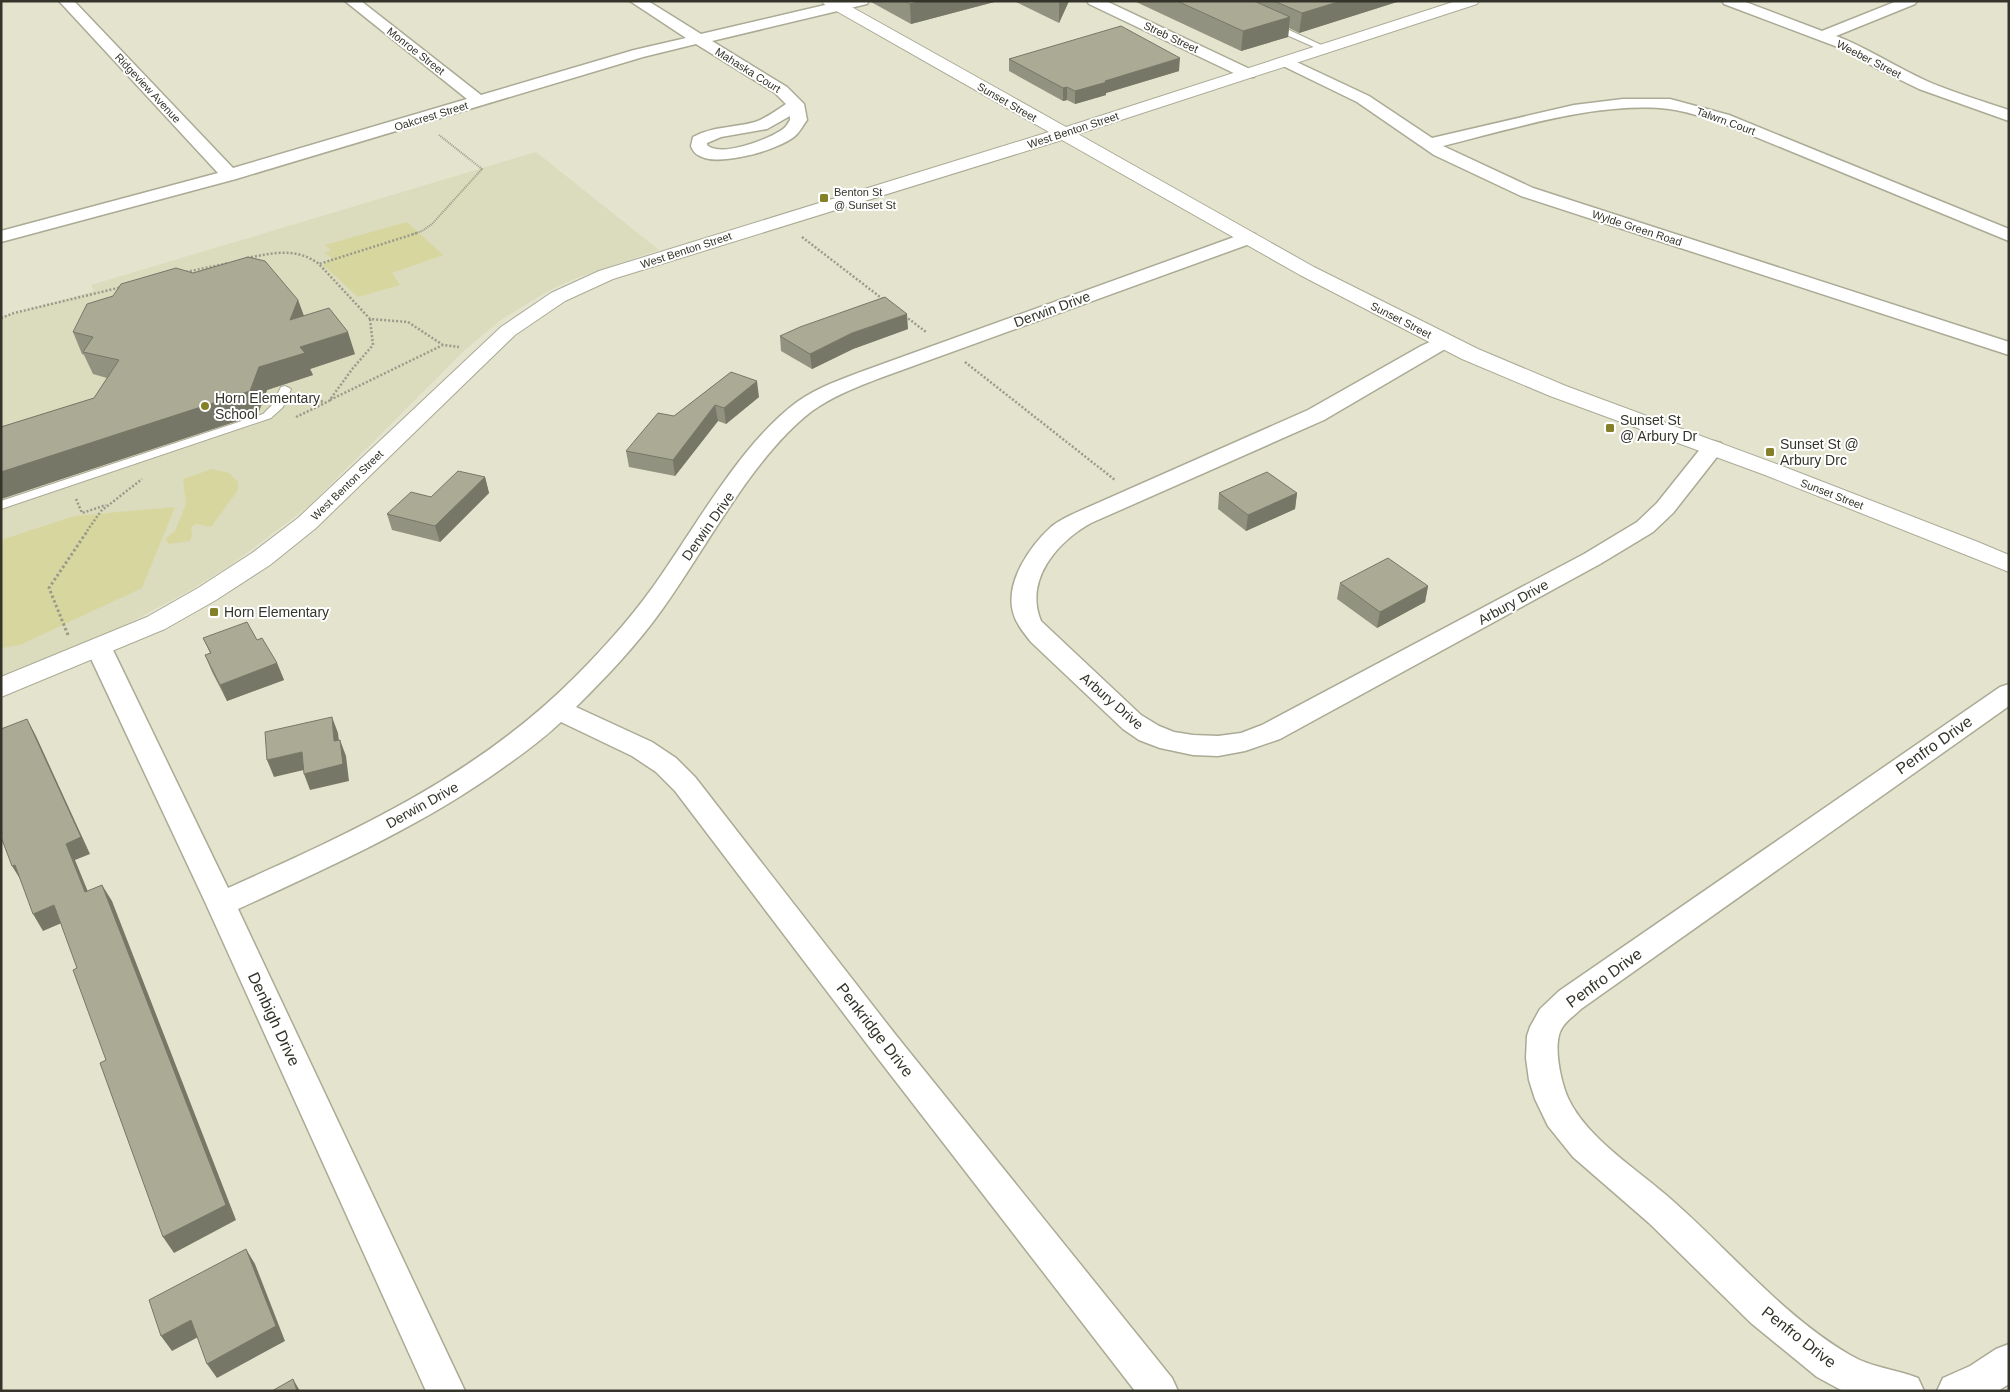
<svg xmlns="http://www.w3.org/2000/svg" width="2010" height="1392" font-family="Helvetica,sans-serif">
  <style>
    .built { fill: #dbdbbe }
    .green { fill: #d8d69f }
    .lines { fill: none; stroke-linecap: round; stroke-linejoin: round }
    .service-casing { stroke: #aaaa95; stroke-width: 2 }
    .minor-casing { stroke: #aaaa95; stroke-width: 3 }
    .tertiary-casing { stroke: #aaaa95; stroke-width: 2 }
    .path-far2 { stroke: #9a9a8a; stroke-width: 2; stroke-dasharray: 1 1; stroke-linecap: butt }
    .path-far1 { stroke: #9a9a8a; stroke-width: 2.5; stroke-dasharray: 2 2; stroke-linecap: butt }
    .path { stroke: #9a9a8a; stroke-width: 3; stroke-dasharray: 2.5 2.5; stroke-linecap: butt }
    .service { fill: #fff; fill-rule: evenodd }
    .minor { fill: #fff; fill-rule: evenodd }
    .tertiary { fill: #fff; fill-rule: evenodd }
    .wall { fill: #929280 }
    .shaded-wall { fill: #777768 }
    .building { fill: #aaaa95; stroke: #777768 }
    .poi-dot { fill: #848028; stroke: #fff; stroke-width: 2 }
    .labels { text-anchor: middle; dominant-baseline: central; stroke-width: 4; stroke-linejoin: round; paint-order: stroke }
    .far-street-label { font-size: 11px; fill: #34342b; stroke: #fff }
    .far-poi-label { font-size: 11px; fill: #34342b; stroke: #fff; text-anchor: start }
    .street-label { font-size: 14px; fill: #34342b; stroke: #fff }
    .poi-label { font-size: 14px; fill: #34342b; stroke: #fff; text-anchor: start }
    .near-street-label { font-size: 16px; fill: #34342b; stroke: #fff }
  </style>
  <rect width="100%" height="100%" fill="#e4e4ce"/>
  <!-- built -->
  <path class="built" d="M 536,152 L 659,250 L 576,278 L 550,290 L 502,319 L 466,349 L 309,506 L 231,565 L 187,592 L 129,623 L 51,657 L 1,676 L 1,317 L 94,291 L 91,285 Z"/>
  <!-- green -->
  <path class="green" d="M 407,222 L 443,255 L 392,273 L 400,285 L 358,297 L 323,265 L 332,258 L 325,253 L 331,250 L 325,245 Z
    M 212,469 L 229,473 L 238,482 L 238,490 L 211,527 L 196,524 L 191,527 L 192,535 L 190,541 L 169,544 L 165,539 L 175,531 L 186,504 L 183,479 Z
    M 175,507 L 142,588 L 20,645 L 2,648 L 1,540 L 74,516 Z"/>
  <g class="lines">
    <!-- service casing -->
    <g class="service-casing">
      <path id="service" d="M 1268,23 L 1274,23 L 1330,49 L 1323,51 L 1268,27 Z
        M 285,386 L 291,389 L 283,407 L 271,418 L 1,509 L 1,501 L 263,414 L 272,405 L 281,387 Z"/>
    </g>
    <!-- minor casing -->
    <g class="minor-casing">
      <path id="minor" d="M 59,1 L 74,1 L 233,168 L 467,99 L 345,1 L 361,1 L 481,95 L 634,50 L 686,38 L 630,1 L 648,1 L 701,34 L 842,1 L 869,1 L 867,4 L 712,41 L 787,87 L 804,104 L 807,120 C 803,125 800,132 795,136 C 779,150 717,168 698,155 C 695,154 692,149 691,146 L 693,137 C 713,126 734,128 755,122 C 766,118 776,111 786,104 L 775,93 L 696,44 L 643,57 L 236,179 L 1,242 L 1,231 L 218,173 ZM 790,116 L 790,120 C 788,123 786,127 783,129 C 770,139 720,158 707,145 L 707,143 L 721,137 L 767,129 Z
        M 1087,1 L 1106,1 L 1254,71 L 1256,74 L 1254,77 L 1242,77 L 1089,4 Z
        M 1722,1 L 1743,1 L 1822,31 L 1897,1 L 1917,1 L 1915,4 L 1836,36 C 1868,48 1897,68 1929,82 C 1955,93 1982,101 2009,110 L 2009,121 L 1919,89 L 1876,68 L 1843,49 L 1724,4 Z
        M 1286,57 L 1369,96 L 1432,138 L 1574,105 L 1623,99 L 1670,99 L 1729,115 L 2009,229 L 2009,241 L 1717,121 C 1702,117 1685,111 1669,109 C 1598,101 1512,129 1443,146 L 1533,188 L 2009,342 L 2009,355 L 1521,196 L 1434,155 L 1357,102 L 1281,65 L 1278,62 L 1281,59 Z
        M 1248,232 L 1255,234 L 1257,238 L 1255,242 L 880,378 C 857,387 833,396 812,411 C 752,457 706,549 661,611 C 636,646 606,677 576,707 L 652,742 L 676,758 L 695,777 L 895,1034 L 1172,1378 L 1178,1391 L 1135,1391 L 873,1052 L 675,791 L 656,772 L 632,756 L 561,722 C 543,739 524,753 504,767 C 422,826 329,867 238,909 L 465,1391 L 426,1391 L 206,904 L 86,648 L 90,642 L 99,640 L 108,642 L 112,648 L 228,888 C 355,831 475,777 575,677 C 607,645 637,611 662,574 C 700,519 743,442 797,402 C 818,387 842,379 866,370 Z
        M 1445,335 L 1452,337 L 1455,341 L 1452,345 L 1324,420 L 1091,523 C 1057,542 1024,580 1041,621 L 1141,715 L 1159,726 L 1174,732 L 1193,735 L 1218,736 L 1241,733 L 1262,725 L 1584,554 L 1637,522 L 1657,503 L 1705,443 L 1713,441 L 1721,443 L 1724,448 L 1673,513 L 1653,532 L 1600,564 L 1280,739 L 1245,751 L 1218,756 L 1193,755 L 1160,748 L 1139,740 L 1123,729 L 1031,642 C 1024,633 1016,624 1013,612 C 1005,582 1030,546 1051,527 C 1058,521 1067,517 1075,513 L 1308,410 L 1421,346 Z
        M 2009,684 L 2009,706 L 1581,1009 C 1575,1015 1566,1021 1562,1028 C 1552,1044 1561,1082 1568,1098 C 1587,1139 1640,1171 1673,1201 C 1731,1252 1783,1316 1850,1355 C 1871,1368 1896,1369 1918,1378 L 1924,1391 L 1843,1391 L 1817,1377 L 1751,1323 L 1649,1223 L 1573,1157 L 1548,1126 L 1535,1099 L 1529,1080 L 1526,1058 L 1527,1036 L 1530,1027 L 1540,1009 L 1559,991 L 2000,687 Z
        M 2009,1344 L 2009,1384 L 1998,1391 L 1937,1391 L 1943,1378 L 1970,1366 L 1996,1349 Z"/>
    </g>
    <!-- tertiary casing -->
    <g class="tertiary-casing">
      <path id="tertiary" d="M 822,1 L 841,1 L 1066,127 L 1456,1 L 1479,1 L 1477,4 L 1078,134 L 1314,267 L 1478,349 L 1566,386 L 1782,466 L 1978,542 L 2009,555 L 2009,572 L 1765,475 L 1550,396 L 1462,359 L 1300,275 L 1062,140 L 613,279 L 565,301 L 515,335 L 316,528 L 270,565 L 216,600 L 165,629 L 1,697 L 1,677 L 147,617 L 198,588 L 252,553 L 298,518 L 501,327 L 551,293 L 599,271 L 1049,132 L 824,4 Z"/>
    </g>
    <!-- path-far2 -->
    <path class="path-far2" d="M 413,234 L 422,231 L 432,224 L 482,169 L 439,135"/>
    <!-- path-far1 -->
    <path class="path-far1" d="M 417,233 L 319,264 L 370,319 L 408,322 L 443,345
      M 802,237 L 884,300
      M 247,258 C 273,253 296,247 319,264
      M 186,272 L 229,263
      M 905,316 L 926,332
      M 1,318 L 14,313 L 122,287
      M 965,362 L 1115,480
      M 330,400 L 443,345 L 459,347
      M 301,404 L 324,401
      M 296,417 L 329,401 L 353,368 L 373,345 L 370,319
      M 76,499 L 82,513 L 106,505
      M 87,531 L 101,511 L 142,479"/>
    <!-- path -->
    <path class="path" d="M 68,635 L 49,588 L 88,530"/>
    <!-- service -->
    <use href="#service" class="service"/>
    <!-- minor -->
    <use href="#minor" class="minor"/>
    <!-- tertiary -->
    <use href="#tertiary" class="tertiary"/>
  </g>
  <!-- wall -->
  <path class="wall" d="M 870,1 L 998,1 L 911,24 L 871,2 Z
    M 1014,1 L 1069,1 L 1059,23 Z
    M 1134,1 L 1400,1 L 1299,33 L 1289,28 L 1288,37 L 1241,51 Z
    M 1009,59 L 1179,71 L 1106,93 L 1106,95 L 1075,104 L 1067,100 L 1063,101 L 1009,71 Z
    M 113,296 L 298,300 L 304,316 L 355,354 L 310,369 L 313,375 L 267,390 L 258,414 L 1,499 L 1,427 L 94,398 L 107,378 L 93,374 L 84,355 L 82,354 L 73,332 Z
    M 908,329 L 853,349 L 812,369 L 781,351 L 780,336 Z
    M 731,372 L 759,397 L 726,424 L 718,421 L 675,476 L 629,467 L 626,451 L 674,416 Z
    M 485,477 L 489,493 L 440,542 L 392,530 L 387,514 Z
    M 1219,493 L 1297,493 L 1295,509 L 1246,531 L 1218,509 Z
    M 1340,583 L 1428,586 L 1425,602 L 1377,628 L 1337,599 Z
    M 203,638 L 257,640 L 277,663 L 284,680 L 227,701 L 212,672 L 205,655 L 210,653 Z"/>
  <!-- shaded-wall -->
  <path class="shaded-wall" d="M 922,1 L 998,1 L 911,24 L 910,4 Z
    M 1060,1 L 1069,1 L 1059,23 L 1059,4 Z
    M 1341,1 L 1400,1 L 1299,33 L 1302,13 Z
    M 1290,17 L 1288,37 L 1241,51 L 1243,31 Z
    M 1180,58 L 1179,71 L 1106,93 L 1106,95 L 1075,104 L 1075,91 L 1105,81 Z
    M 1067,87 L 1067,100 L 1063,101 L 1063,88 Z
    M 298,300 L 306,322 L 290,320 Z
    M 907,314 L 908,329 L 853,349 L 812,369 L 810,354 L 852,333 Z
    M 348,332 L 355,354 L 310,369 L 313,375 L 267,390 L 258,414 L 1,499 L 1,472 L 259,367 L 300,347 Z
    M 757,381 L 759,397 L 726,424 L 724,408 Z
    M 715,405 L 718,421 L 675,476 L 673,460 Z
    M 485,477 L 489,493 L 440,542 L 435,526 Z
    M 1297,493 L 1295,509 L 1246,531 L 1248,515 Z
    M 1428,586 L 1425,602 L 1377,628 L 1380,612 Z
    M 277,663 L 284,680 L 227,701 L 220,685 Z
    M 332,717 L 338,733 L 341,758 L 334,741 Z
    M 27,719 L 36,736 L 90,854 L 75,860 L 95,909 L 85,892 L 66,844 Z
    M 340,740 L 346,756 L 349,781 L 310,790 L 304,774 Z
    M 302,752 L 308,769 L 274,777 L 267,760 Z
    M 15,865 L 22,882 L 12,866 Z
    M 102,885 L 112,901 L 236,1220 L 174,1253 L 163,1237 Z
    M 54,905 L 64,922 L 43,931 L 33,914 Z
    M 246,1249 L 255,1264 L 285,1341 L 217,1378 L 207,1364 Z
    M 191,1320 L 202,1335 L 172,1351 L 161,1336 Z
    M 293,1379 L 300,1391 L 297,1391 Z"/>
  <!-- building -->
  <path class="building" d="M 904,1 L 922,1 L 910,4 Z
    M 1177,1 L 1254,1 L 1290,17 L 1243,31 Z
    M 1274,1 L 1341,1 L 1302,13 Z
    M 1121,26 L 1180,58 L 1105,81 L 1107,82 L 1075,91 L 1067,87 L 1063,88 L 1009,59 Z
    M 248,257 L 265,261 L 298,300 L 290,320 L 329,308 L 348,332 L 300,347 L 305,353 L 259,367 L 250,391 L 1,472 L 1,427 L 94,398 L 119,360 L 83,352 L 93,337 L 73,332 L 87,304 L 113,296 L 121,284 L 176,268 L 193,273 Z
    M 885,297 L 907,314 L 852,333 L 810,354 L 780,336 L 800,327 Z
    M 731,372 L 757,381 L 724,408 L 715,405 L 673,460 L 626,451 L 658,413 L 674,416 Z
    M 458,471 L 485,477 L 435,526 L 387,514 L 411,492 L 431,497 Z
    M 1267,472 L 1297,493 L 1248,515 L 1219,493 Z
    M 1388,558 L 1428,586 L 1380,612 L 1340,583 Z
    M 247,622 L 257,640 L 262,638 L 277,663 L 220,685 L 205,655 L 211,653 L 203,638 Z
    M 332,717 L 334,741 L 340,740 L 343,764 L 304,774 L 302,752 L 267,760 L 265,732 Z
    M 27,719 L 81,837 L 66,844 L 85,892 L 102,885 L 226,1205 L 163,1237 L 100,1063 L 106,1060 L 73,970 L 77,968 L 54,905 L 33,914 L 15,865 L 12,866 L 1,837 L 1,834 L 2,833 L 1,831 L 1,729 Z
    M 246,1249 L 276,1326 L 207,1364 L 191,1320 L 161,1336 L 149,1300 Z
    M 293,1379 L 297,1391 L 272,1391 Z"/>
  <!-- markers -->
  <g class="poi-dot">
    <rect x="819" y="193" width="10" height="10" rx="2.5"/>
    <circle cx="205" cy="406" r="5"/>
    <rect x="1605" y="423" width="10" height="10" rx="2.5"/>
    <rect x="1765" y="447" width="10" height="10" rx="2.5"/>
    <rect x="209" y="607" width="10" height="10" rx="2.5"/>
  </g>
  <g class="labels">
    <!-- far-street labels -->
    <g class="far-street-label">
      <text transform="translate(1171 37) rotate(25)">Streb Street</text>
      <text transform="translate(416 51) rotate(38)">Monroe Street</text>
      <text transform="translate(1869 59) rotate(27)">Weeber Street</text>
      <text transform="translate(748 70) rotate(32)">Mahaska Court</text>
      <text transform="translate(148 88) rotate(47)">Ridgeview Avenue</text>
      <text transform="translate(1007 102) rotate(30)">Sunset Street</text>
      <text transform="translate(431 116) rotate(-17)">Oakcrest Street</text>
      <text transform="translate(1726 121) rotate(20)">Talwrn Court</text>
      <text transform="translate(1073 130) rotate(-18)">West Benton Street</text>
      <text transform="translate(1637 228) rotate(18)">Wylde Green Road</text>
      <text transform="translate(686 250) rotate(-18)">West Benton Street</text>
      <text transform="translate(1401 320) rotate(27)">Sunset Street</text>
      <text transform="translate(347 485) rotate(-44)">West Benton Street</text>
      <text transform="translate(1832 494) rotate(21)">Sunset Street</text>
    </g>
    <!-- far-poi labels -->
    <g class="far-poi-label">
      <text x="834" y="192">Benton St<tspan x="834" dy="13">@ Sunset St</tspan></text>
    </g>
    <!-- street labels -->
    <g class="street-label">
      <text transform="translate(1052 309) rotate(-20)">Derwin Drive</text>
      <text transform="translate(708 526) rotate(-55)">Derwin Drive</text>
      <text transform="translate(1513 602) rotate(-29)">Arbury Drive</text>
      <text transform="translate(1112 701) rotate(41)">Arbury Drive</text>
      <text transform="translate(422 805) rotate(-29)">Derwin Drive</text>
    </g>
    <!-- poi labels -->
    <g class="poi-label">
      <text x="215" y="398">Horn Elementary<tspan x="215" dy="16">School</tspan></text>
      <text x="1620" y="420">Sunset St<tspan x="1620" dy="16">@ Arbury Dr</tspan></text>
      <text x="1780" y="444">Sunset St @<tspan x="1780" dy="16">Arbury Drc</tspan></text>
      <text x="224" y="612">Horn Elementary</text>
    </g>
    <!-- near-street labels -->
    <g class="near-street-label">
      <text transform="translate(1934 745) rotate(-35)">Penfro Drive</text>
      <text transform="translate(1604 978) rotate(-36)">Penfro Drive</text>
      <text transform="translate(274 1019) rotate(65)">Denbigh Drive</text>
      <text transform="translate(875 1030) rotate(52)">Penkridge Drive</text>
      <text transform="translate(1799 1337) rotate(38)">Penfro Drive</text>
    </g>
  </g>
  <!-- border -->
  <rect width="2010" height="1392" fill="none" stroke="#34342b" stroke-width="5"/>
</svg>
